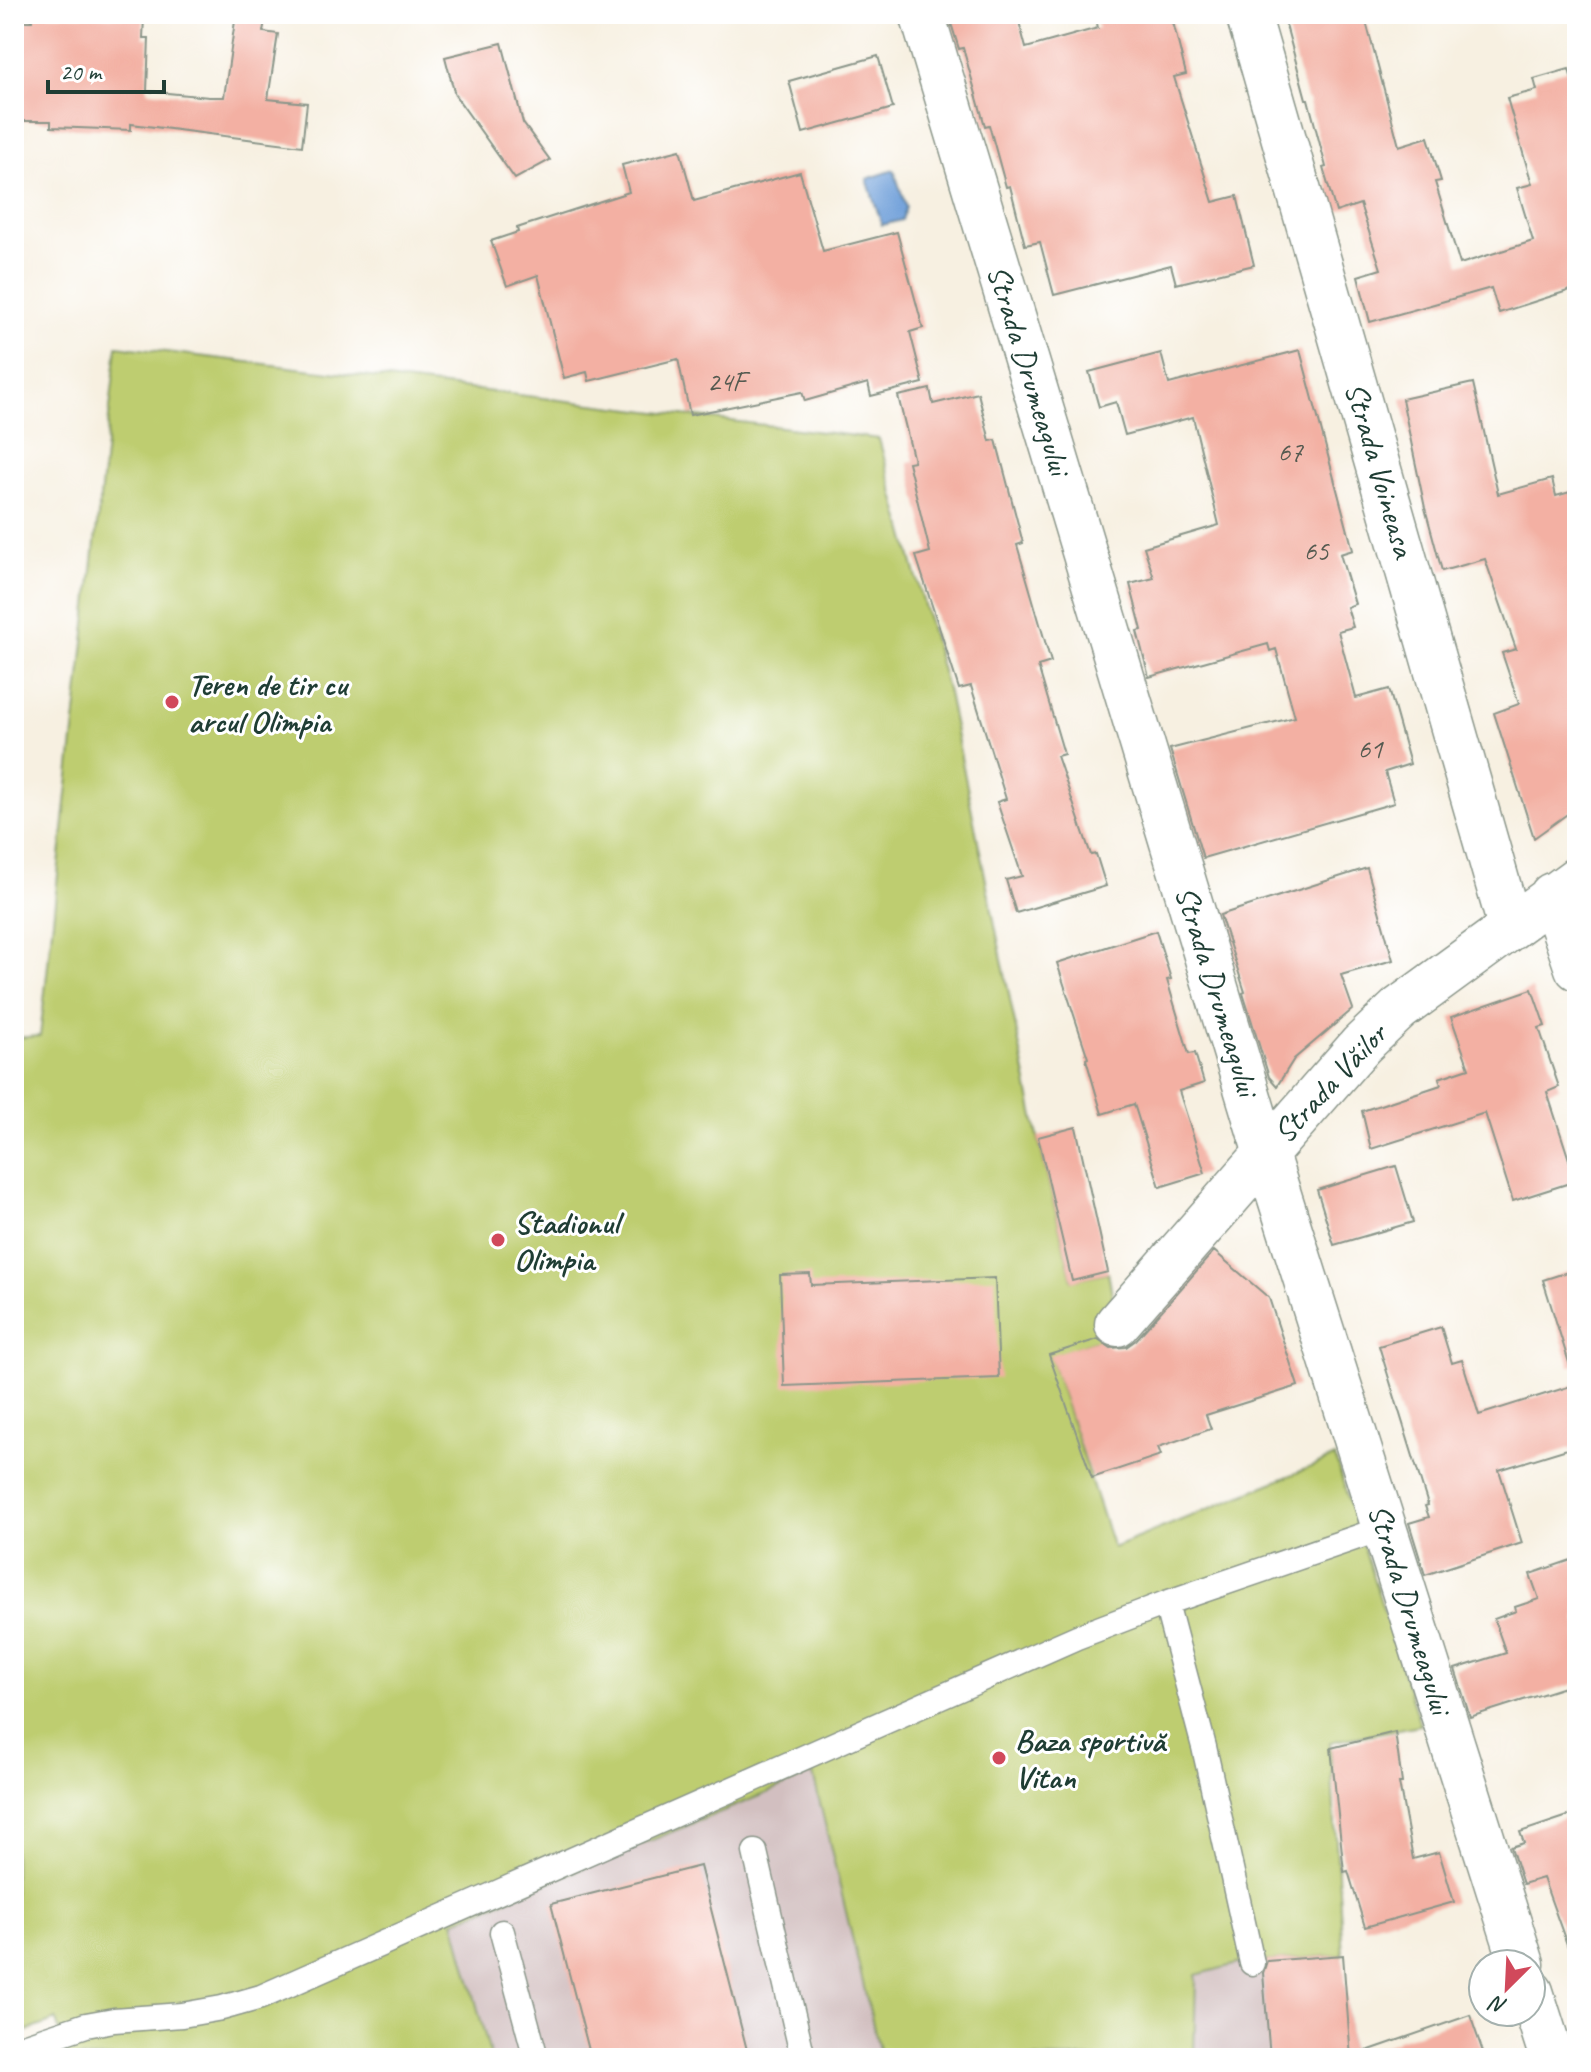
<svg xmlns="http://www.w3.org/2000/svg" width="1591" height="2072" font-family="Caveat,sans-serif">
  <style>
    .industrial { fill: #d2bfc0 }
    .green { fill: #becd6f; stroke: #6e8552; stroke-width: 2 }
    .water { fill: #6e9fd9; stroke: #466e86; stroke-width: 2 }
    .building { fill: #f3b0a3 }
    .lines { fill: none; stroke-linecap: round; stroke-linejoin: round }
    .service-casing { stroke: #8b968a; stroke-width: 27 }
    .minor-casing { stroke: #8b968a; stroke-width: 47 }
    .service { stroke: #fff; stroke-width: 24 }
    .minor { stroke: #fff; stroke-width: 44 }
    .poi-dot { fill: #d1495b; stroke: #fff; stroke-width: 3 }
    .labels { text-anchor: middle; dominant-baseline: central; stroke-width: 6; stroke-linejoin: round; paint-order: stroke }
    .number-label { font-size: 28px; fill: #545a50 }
    .street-label { font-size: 32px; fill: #1f3d34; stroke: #fff }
    .poi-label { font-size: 32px; font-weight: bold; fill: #1f3d34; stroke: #fff; text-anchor: start }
  </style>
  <rect width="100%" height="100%" fill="#fff"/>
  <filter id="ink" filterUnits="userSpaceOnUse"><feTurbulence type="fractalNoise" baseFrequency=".0125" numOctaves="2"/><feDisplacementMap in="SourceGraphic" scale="16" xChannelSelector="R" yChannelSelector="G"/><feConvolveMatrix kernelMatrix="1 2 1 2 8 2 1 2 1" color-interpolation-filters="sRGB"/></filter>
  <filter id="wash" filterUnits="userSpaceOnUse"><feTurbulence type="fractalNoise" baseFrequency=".006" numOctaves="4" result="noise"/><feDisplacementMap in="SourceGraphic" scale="32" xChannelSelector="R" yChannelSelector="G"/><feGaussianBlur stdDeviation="1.8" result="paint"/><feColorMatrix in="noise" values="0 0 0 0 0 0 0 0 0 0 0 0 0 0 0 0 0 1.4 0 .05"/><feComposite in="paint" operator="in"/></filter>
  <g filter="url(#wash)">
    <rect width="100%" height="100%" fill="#f7f0e1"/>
    <!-- industrial -->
    <path class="industrial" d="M 814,1774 L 881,2058 L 491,2058 L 453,1922 Z
      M 1343,1955 L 1352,2058 L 1194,2058 L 1195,1975 L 1237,1964 Z"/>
    <!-- green -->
    <path class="green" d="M 117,346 L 879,439 L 948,693 L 1038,1137 L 1072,1280 L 1108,1272 L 1119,1332 L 1050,1356 L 1113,1548 L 1335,1457 L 1420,1725 L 1330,1742 L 1343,1955 L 1237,1964 L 1196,1975 L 1194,2058 L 881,2058 L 813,1774 L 454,1921 L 491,2058 L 66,2058 L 56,2020 L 14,2036 L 14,1038 L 40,1036 Z"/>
    <!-- water -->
    <path class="water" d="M 894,170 L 906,207 L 902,220 L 882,225 L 867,179 Z"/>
    <g id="blocks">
      <!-- building -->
      <path class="building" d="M 32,14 L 144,18 L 143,38 L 149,38 L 147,91 L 209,97 L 224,97 L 236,14 L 266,14 L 263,32 L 278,34 L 268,99 L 307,103 L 302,146 L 131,124 L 131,130 L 51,127 L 51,121 L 14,121 L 14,21 L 32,21 Z
        M 972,14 L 1017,14 L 1026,48 L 1098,28 L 1095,14 L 1171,14 L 1186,74 L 1174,77 L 1213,202 L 1237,196 L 1254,265 L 1176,284 L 1171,265 L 1054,295 L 1040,242 L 1025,245 L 1010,186 L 1006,187 L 989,125 L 985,126 L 963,48 L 959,49 L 950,20 Z
        M 1283,14 L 1364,14 L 1399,146 L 1428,137 L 1441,181 L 1435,182 L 1460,264 L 1533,241 L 1517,188 L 1532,184 L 1507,98 L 1537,90 L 1534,79 L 1569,69 L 1577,98 L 1577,288 L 1499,313 L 1491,288 L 1370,322 L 1358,276 L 1381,269 L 1360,204 L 1336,212 L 1323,168 L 1326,167 L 1308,99 L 1306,99 Z
        M 502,43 L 523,123 L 550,160 L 515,179 L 455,95 L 445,57 Z
        M 878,56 L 893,108 L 803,133 L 789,81 Z
        M 680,150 L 694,201 L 800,172 L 823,251 L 897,232 L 923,328 L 910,332 L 923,383 L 871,396 L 868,383 L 805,401 L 802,392 L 690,415 L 678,359 L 589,381 L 587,372 L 564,378 L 538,275 L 507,286 L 491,241 L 518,232 L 517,228 L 629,192 L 622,165 Z
        M 1300,350 L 1353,550 L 1340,554 L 1355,604 L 1347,607 L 1353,627 L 1338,631 L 1356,698 L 1389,689 L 1410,764 L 1385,772 L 1394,803 L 1203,858 L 1170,749 L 1295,717 L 1276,649 L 1270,651 L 1268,644 L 1149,677 L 1137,631 L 1142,630 L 1130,584 L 1154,578 L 1144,547 L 1219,525 L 1193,417 L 1125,435 L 1116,402 L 1099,407 L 1089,372 L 1161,353 L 1169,384 Z
        M 1473,383 L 1498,494 L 1552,479 L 1556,496 L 1577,490 L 1577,807 L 1534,838 L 1494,713 L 1519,704 L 1502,653 L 1516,649 L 1485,559 L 1442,571 L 1425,508 L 1402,399 Z
        M 930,389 L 933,404 L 978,393 L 990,441 L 996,440 L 1023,543 L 1017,545 L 1051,662 L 1038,666 L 1064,754 L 1057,756 L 1091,855 L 1096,854 L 1106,886 L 1016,913 L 1006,880 L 1022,876 L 997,802 L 1006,799 L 971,686 L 959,689 L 916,556 L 930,552 L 908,462 L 914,461 L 898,396 Z
        M 1367,868 L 1393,960 L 1341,975 L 1353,1009 L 1294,1059 L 1277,1086 L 1269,1077 L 1243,993 L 1245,992 L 1220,915 Z
        M 1156,931 L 1171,979 L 1167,980 L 1189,1054 L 1195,1053 L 1204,1083 L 1179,1091 L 1205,1173 L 1160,1187 L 1134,1104 L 1102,1114 L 1086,1059 L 1088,1058 L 1057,963 Z
        M 1532,989 L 1545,1026 L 1539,1028 L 1559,1087 L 1547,1092 L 1576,1181 L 1513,1201 L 1485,1113 L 1371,1149 L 1362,1111 L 1441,1085 L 1439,1078 L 1469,1068 L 1451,1017 Z
        M 1076,1127 L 1108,1272 L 1072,1281 L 1038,1137 Z
        M 1396,1166 L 1413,1222 L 1334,1245 L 1317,1190 Z
        M 1214,1251 L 1269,1298 L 1298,1386 L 1206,1415 L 1211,1429 L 1158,1447 L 1161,1455 L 1092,1478 L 1049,1355 L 1098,1339 L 1111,1348 L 1126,1347 L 1136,1340 Z
        M 1577,1269 L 1577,1365 L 1570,1366 L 1543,1280 Z
        M 810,1274 L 811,1285 L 995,1278 L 999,1378 L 784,1386 L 780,1275 Z
        M 1441,1327 L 1452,1363 L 1462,1360 L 1479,1415 L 1577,1384 L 1577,1446 L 1499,1470 L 1522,1543 L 1425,1575 L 1409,1523 L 1429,1517 L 1425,1506 L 1428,1505 L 1379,1346 Z
        M 1577,1558 L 1577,1683 L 1470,1717 L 1455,1669 L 1506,1653 L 1494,1619 L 1516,1611 L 1515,1607 L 1539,1599 L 1530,1574 Z
        M 1395,1732 L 1402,1783 L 1399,1783 L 1413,1859 L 1439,1852 L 1454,1902 L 1365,1927 L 1348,1871 L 1344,1872 L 1331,1748 Z
        M 1577,1813 L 1577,1960 L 1573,1961 L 1543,1878 L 1523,1884 L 1511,1847 L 1524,1843 L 1520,1832 Z
        M 700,1866 L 749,2058 L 591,2058 L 551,1904 Z
        M 1343,1955 L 1351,2058 L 1270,2058 L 1263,1973 L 1267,1961 Z
        M 1470,2015 L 1485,2058 L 1362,2058 L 1361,2053 Z"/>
    </g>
  </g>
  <g filter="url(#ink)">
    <use href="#blocks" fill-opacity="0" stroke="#8b968a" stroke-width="2"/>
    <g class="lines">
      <!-- service casing -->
      <g class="service-casing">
        <path id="service" d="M 1166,1603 L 1204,1747 L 1252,1963
          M 755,1852 L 803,2058
          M 502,1932 L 536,2058
          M 14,2049 L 86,2025 L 114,2020 L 182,2015 L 222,2008 L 261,1997 L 1077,1637 L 1166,1603 L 1384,1528"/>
      </g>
      <!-- minor casing -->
      <g class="minor-casing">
        <path id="minor" d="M 922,14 L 1266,1154 L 1522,1964
          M 1248,14 L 1510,926
          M 1552,895 L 1577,968
          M 1117,1324 L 1361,1045 L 1399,1009 L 1577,879
          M 1531,1992 L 1552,2058"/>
      </g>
      <!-- service -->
      <use href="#service" class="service"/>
      <!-- minor -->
      <use href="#minor" class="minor"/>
    </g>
  </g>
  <!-- markers -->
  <g class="poi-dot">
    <circle cx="172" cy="702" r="8"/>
    <circle cx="498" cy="1240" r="8"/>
    <circle cx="999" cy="1758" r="8"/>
  </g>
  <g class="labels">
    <!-- number labels -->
    <g class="number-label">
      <text x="726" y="381">24F</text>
      <text x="1290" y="451">67</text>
      <text x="1316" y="550">65</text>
      <text x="1370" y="748">61</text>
    </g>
    <!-- street labels -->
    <g class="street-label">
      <text transform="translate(1029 370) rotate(73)">Strada Drumeagului</text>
      <text transform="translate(1380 470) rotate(74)">Strada Voineasa</text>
      <text transform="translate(1217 991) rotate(73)">Strada Drumeagului</text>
      <text transform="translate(1330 1083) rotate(-47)">Strada Văilor</text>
      <text transform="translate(1410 1609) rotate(73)">Strada Drumeagului</text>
    </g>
    <!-- poi labels -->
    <g class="poi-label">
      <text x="188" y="684">Teren de tir cu<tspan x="188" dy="37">arcul Olimpia</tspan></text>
      <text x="514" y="1222">Stadionul<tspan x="514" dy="37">Olimpia</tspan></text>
      <text x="1015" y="1740">Baza sportivă<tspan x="1015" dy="37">Vitan</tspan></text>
    </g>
  </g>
  <!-- margin -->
  <rect width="1591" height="2072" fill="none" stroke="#fff" stroke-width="48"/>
  <!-- north arrow -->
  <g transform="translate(1507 1988) rotate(204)"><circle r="38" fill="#ffffff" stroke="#a5b1ae" stroke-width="2"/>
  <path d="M0-6L14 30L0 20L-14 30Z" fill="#d1495b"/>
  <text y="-12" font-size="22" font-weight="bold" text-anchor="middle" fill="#1f3d34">N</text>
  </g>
  <!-- scale -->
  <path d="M48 80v12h116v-12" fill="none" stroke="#1f3d34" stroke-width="4"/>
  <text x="60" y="80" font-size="24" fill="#1f3d34" stroke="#ffffff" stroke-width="6" paint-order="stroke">20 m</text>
</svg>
